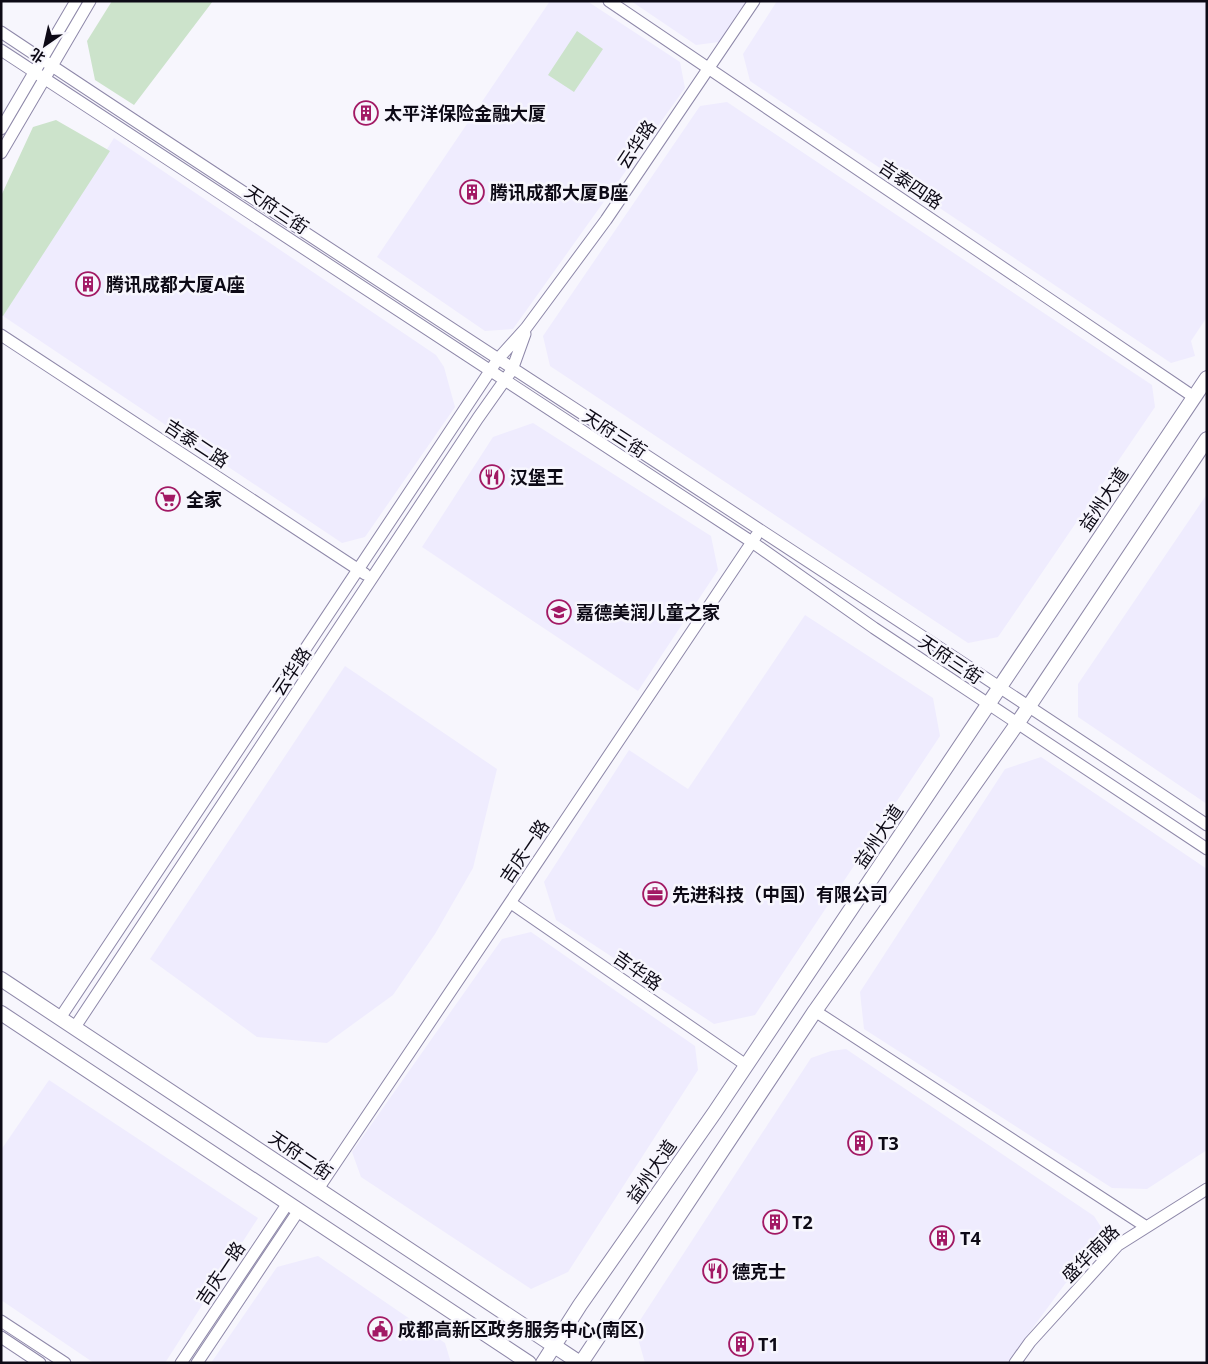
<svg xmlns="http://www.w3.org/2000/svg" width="1208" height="1364" font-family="'Open Sans','Noto Sans SC',sans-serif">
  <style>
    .built { fill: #efecfe }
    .green { fill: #cce3cb }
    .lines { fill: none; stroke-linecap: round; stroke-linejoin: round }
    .minor-casing { stroke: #8e88a9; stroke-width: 13 }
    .major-casing { stroke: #8e88a9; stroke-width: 16 }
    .minor { stroke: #fff; stroke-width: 11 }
    .major { stroke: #fff; stroke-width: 14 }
    .labels { text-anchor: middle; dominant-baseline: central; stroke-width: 5; stroke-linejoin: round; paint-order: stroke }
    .poi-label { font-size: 18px; font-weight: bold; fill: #0d0a16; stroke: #f7f6fd; text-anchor: start }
    .street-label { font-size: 18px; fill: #0d0a16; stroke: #f7f6fd }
  </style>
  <rect width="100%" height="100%" fill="#f7f6fd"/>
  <!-- built -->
  <path class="built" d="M 550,1 L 587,1 L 680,62 L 685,88 L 513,329 L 485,331 L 377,257 Z
    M 631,1 L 746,1 L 719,42 L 696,45 Z
    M 777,1 L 1207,1 L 1207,317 L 1191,341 L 1195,356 L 1171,363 L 750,81 L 743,54 Z
    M 727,102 L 1152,385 L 1155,407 L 998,637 L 968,643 L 550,366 L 543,336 L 700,106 Z
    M 114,138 L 436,355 L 444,367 L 455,407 L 365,537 L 342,543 L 3,316 Z
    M 533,423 L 711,536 L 718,570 L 638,691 L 422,547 L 493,437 Z
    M 1207,494 L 1207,804 L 1078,717 L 1078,684 Z
    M 805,615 L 933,698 L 940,736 L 755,1015 L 714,1024 L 556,920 L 544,882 L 629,750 L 688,789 Z
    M 345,666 L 497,769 L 473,868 L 435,934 L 393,995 L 327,1043 L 257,1037 L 150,959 Z
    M 1041,757 L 1207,869 L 1207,1150 L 1147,1189 L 1112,1188 L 864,1029 L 860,992 L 1005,769 Z
    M 531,932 L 695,1046 L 698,1070 L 568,1272 L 531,1289 L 361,1177 L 352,1152 L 502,939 Z
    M 846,1049 L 1094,1216 L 1105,1233 L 1100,1248 L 1065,1284 L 1007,1363 L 645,1363 L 635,1328 L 811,1058 L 831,1051 Z
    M 49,1080 L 258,1218 L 165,1363 L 94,1363 L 1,1300 L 1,1150 Z
    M 318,1256 L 445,1343 L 451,1363 L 211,1363 L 277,1267 Z"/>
  <!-- green -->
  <path class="green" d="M 112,1 L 213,1 L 134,105 L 95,80 L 87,41 Z
    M 577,31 L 603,49 L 574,92 L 548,75 Z
    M 56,120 L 110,151 L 3,316 L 1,315 L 1,196 L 33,127 Z"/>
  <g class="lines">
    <!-- minor casing -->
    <g class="minor-casing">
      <path id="minor" d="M 609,1 L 1194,397
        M 1,32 C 402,299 807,557 1207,825
        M 1,50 L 752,542 L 874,628 L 1207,849
        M 1,129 L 76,1
        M 1,153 L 90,1
        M 1,335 L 365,574
        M 511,903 L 746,1065
        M 815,1011 L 1145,1226
        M 60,1018 L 498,359 L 526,328 L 606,220 L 754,1
        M 75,1027 L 478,418 L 512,370 L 525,334
        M 318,1189 L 756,536
        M 1,1321 L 65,1363
        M 1,1337 L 40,1363
        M 181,1363 L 288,1203
        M 197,1363 L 299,1210
        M 1015,1363 L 1030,1342 L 1118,1245 L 1207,1189"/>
    </g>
    <!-- major casing -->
    <g class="major-casing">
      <path id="major" d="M 1,979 L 580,1363
        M 1,1013 L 529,1363
        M 543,1363 L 580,1305 L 715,1112 L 1207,378
        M 581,1363 L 815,1011 L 1017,724 L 1207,439"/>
    </g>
    <!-- minor -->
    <use href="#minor" class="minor"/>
    <!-- major -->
    <use href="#major" class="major"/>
  </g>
  <!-- icons -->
  <defs>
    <g id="building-ring" transform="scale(1.25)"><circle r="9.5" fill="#f7f6fd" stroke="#a21964" stroke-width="1.5"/><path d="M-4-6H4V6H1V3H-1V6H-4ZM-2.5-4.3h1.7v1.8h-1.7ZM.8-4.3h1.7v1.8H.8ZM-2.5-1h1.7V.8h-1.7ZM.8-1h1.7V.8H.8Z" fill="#a21964"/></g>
    <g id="restaurant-ring" transform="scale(1.25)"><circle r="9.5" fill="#f7f6fd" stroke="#a21964" stroke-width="1.5"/><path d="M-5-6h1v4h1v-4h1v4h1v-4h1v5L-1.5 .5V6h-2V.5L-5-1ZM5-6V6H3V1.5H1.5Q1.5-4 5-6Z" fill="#a21964"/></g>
    <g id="supermarket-ring" transform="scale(1.25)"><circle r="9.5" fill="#f7f6fd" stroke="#a21964" stroke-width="1.5"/><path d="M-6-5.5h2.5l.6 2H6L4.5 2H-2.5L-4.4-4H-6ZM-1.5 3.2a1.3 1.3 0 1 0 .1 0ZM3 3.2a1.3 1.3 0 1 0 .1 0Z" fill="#a21964"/></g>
    <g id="school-ring" transform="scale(1.25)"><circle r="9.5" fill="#f7f6fd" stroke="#a21964" stroke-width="1.5"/><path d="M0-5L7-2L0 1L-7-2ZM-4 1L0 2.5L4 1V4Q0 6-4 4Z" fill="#a21964"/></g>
    <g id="office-ring" transform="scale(1.25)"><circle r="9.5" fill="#f7f6fd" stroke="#a21964" stroke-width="1.5"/><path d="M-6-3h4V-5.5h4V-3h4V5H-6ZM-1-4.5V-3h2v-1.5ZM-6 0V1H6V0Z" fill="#a21964"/></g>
    <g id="civic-ring" transform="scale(1.25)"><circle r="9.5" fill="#f7f6fd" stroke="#a21964" stroke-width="1.5"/><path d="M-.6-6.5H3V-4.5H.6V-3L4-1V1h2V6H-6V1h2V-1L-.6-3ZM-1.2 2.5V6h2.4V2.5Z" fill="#a21964"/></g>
  </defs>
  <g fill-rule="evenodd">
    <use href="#building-ring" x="366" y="113"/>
    <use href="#building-ring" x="472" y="192"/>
    <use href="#building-ring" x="88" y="284"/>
    <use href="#restaurant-ring" x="492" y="477"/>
    <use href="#supermarket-ring" x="168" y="499"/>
    <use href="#school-ring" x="559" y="612"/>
    <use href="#office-ring" x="655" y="894"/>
    <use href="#building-ring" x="860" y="1143"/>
    <use href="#building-ring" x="775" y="1222"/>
    <use href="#building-ring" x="942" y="1238"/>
    <use href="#restaurant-ring" x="715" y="1271"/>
    <use href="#civic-ring" x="380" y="1329"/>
    <use href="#building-ring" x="741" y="1344"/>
  </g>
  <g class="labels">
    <!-- poi labels -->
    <g class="poi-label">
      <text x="384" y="113">太平洋保险金融大厦</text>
      <text x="490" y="192">腾讯成都大厦B座</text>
      <text x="106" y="284">腾讯成都大厦A座</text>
      <text x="510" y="477">汉堡王</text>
      <text x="186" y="499">全家</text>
      <text x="576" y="612">嘉德美润儿童之家</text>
      <text x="672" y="894">先进科技（中国）有限公司</text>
      <text x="878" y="1143">T3</text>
      <text x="792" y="1222">T2</text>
      <text x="960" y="1238">T4</text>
      <text x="732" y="1271">德克士</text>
      <text x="398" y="1329">成都高新区政务服务中心(南区)</text>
      <text x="758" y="1344">T1</text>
    </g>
    <!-- street labels -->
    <g class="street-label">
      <text transform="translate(636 144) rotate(-56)">云华路</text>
      <text transform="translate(911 184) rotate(34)">吉泰四路</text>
      <text transform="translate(277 209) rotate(34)">天府三街</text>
      <text transform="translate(615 433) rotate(33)">天府三街</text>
      <text transform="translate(197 443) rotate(33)">吉泰二路</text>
      <text transform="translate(1103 499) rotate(-56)">益州大道</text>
      <text transform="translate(951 659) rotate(34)">天府三街</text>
      <text transform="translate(291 671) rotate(-56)">云华路</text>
      <text transform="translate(878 836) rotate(-56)">益州大道</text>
      <text transform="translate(524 851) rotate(-56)">吉庆一路</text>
      <text transform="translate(638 970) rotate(35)">吉华路</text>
      <text transform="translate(301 1155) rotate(34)">天府二街</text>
      <text transform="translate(651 1171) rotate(-55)">益州大道</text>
      <text transform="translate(1090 1253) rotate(-45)">盛华南路</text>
      <text transform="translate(220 1273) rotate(-56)">吉庆一路</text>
    </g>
  </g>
  <!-- border -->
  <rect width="1208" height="1364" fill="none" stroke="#0d0a16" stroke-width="5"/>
  <!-- north arrow -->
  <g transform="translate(45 45) rotate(214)" stroke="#f7f6fd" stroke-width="4" paint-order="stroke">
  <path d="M0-4L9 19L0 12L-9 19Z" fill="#0d0a16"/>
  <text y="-8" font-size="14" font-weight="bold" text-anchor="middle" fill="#0d0a16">北</text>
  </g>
</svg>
